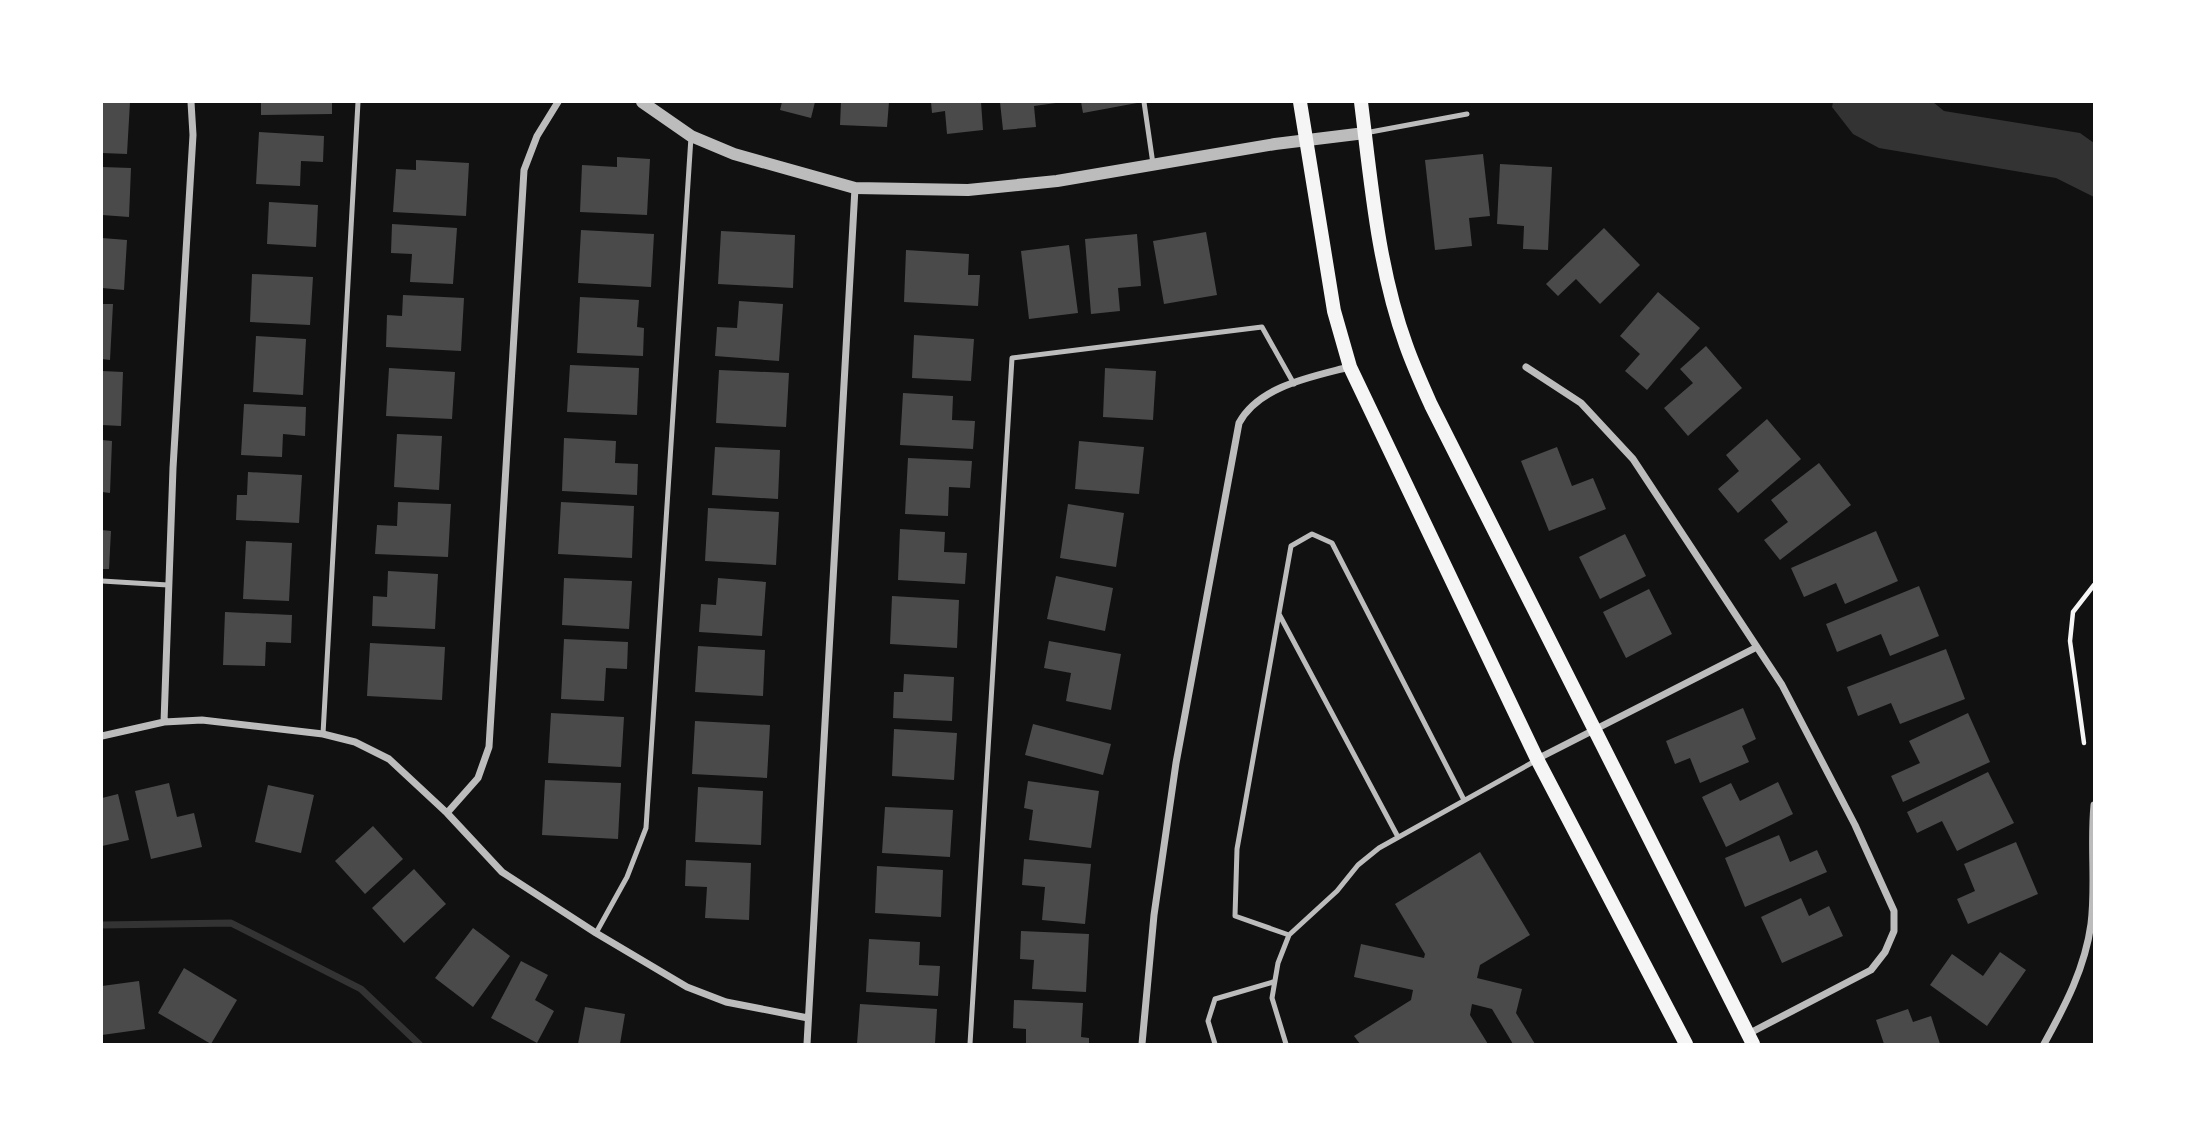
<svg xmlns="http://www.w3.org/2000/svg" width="2196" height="1146" font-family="'DejaVu Sans',sans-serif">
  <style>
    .water { fill: #333 }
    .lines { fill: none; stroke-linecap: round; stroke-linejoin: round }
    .stream { stroke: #333; stroke-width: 7 }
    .building { fill: #4a4a4a }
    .path { stroke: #f5f5f5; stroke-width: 4.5 }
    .service { stroke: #bcbcbc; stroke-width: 5 }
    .minor { stroke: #bcbcbc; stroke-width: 7 }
    .tertiary { stroke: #bcbcbc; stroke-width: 12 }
    .secondary { stroke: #f5f5f5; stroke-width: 14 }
  </style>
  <rect width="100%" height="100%" fill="#111"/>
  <!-- water -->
  <path class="water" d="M 1833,102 L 1933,102 L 1944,111 L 2080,133 L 2094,143 L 2094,197 L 2056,178 L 1879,148 L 1853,134 L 1832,107 Z"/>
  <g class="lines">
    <!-- stream -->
    <path class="stream" d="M 102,925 L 231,923 L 361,989 L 419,1044"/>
  </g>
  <!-- building -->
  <path class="building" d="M 102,102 L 130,102 L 127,154 L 102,153 Z
    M 261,102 L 332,102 L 332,114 L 261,115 Z
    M 782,102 L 815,102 L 811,118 L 780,110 Z
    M 841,102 L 889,102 L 887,127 L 840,125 Z
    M 931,102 L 981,102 L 983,130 L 947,134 L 945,111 L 932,113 Z
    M 1000,102 L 1056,102 L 1056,103 L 1034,106 L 1036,127 L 1003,130 Z
    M 1081,102 L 1136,102 L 1137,103 L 1083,113 Z
    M 259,132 L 324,136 L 323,162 L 301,161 L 300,186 L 256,184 Z
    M 1483,154 L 1490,216 L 1469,218 L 1472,246 L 1435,250 L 1425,160 Z
    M 617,157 L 650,159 L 647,215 L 580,212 L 582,165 L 617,167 Z
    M 416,160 L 469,163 L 466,216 L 393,212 L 396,169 L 416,170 Z
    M 1500,164 L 1552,167 L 1548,250 L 1523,249 L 1524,226 L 1497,224 Z
    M 102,167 L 131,168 L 129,217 L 102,215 Z
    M 269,202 L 318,205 L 316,247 L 267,244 Z
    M 392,224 L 457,228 L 453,284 L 410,282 L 412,254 L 391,253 Z
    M 1604,228 L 1640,265 L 1600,304 L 1576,279 L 1558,296 L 1546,284 Z
    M 581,230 L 654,234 L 651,287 L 578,283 Z
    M 721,231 L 795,235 L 793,288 L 718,284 Z
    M 1206,232 L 1217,295 L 1164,304 L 1153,241 Z
    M 1137,234 L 1141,286 L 1118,288 L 1120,311 L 1091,314 L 1085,239 Z
    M 102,238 L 127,240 L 124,290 L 102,288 Z
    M 1069,245 L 1078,313 L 1029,319 L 1021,251 Z
    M 906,250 L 969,254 L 968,275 L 980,275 L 978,306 L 904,302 Z
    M 252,274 L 313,277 L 310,325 L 250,322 Z
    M 1658,292 L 1700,328 L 1647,390 L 1625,371 L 1640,354 L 1620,336 Z
    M 403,295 L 464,298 L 461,351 L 386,347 L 387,315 L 402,316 Z
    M 580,297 L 639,300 L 637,327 L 644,328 L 643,356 L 577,353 Z
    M 739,301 L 783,304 L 779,361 L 715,356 L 717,327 L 737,328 Z
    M 102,304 L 113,304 L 110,360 L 102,359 Z
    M 914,335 L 974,339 L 971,381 L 912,378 Z
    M 256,336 L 306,339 L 303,395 L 253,392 Z
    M 1706,346 L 1742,388 L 1688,436 L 1664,408 L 1693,383 L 1680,369 Z
    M 570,365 L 639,368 L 637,415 L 567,412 Z
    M 389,368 L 455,372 L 452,419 L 386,416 Z
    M 1105,368 L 1156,371 L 1153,420 L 1103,417 Z
    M 719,370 L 789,373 L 786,427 L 716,423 Z
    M 102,371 L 123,372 L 121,426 L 102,425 Z
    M 903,393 L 953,396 L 952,420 L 975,421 L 973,449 L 900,445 Z
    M 244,404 L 306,407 L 305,436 L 283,434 L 282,457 L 241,455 Z
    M 1767,419 L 1801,459 L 1738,513 L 1718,489 L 1739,471 L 1726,455 Z
    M 397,434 L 442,436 L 439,490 L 394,487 Z
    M 564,438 L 616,441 L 615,463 L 638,464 L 637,495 L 562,491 Z
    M 102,440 L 112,441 L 110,493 L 102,492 Z
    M 1079,441 L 1144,447 L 1139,494 L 1075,489 Z
    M 715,447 L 780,450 L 778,499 L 712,495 Z
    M 1557,447 L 1572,486 L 1593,478 L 1606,509 L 1549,531 L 1521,461 Z
    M 908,458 L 972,461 L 970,488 L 949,487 L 948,516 L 905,514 Z
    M 1819,463 L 1851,505 L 1780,560 L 1764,540 L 1788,522 L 1771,500 Z
    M 248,472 L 302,475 L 299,523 L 236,520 L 237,495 L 247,495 Z
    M 398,502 L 451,504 L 448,557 L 375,554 L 377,525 L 397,526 Z
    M 561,502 L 634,506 L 632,558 L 558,554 Z
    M 1068,504 L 1124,513 L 1116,567 L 1060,558 Z
    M 708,508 L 779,512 L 776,565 L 705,561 Z
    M 900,529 L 945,532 L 944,552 L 967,553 L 965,584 L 898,580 Z
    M 102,530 L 111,531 L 109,569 L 102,569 Z
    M 1876,531 L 1898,581 L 1845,604 L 1836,583 L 1804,597 L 1791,568 Z
    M 1625,534 L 1646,576 L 1600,599 L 1579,557 Z
    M 246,541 L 292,543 L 289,601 L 243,599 Z
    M 388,571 L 438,574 L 435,629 L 372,626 L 373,596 L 387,597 Z
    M 1056,576 L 1113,588 L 1105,631 L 1047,619 Z
    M 564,578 L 632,581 L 629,629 L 562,625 Z
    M 718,578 L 766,582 L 762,636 L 699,632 L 701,604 L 716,605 Z
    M 1919,586 L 1939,636 L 1890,656 L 1881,634 L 1837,652 L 1826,624 Z
    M 1649,589 L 1672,634 L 1626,658 L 1603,612 Z
    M 892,596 L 959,600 L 957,648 L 890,644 Z
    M 225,612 L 292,615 L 291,643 L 266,642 L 265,666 L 223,665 Z
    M 564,639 L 628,642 L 627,669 L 606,668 L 604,701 L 561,699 Z
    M 1049,641 L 1121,654 L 1111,710 L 1066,701 L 1071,673 L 1044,668 Z
    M 370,643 L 445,647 L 442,700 L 367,696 Z
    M 698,646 L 765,650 L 763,696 L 695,692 Z
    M 1946,649 L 1965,699 L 1900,724 L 1891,703 L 1858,716 L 1847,687 Z
    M 904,674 L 954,677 L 952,721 L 893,718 L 894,692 L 903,692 Z
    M 1743,708 L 1756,739 L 1742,746 L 1749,762 L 1700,783 L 1690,758 L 1675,764 L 1666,741 Z
    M 551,713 L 624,717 L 621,767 L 548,763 Z
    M 1968,713 L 1990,762 L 1903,802 L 1891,776 L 1920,763 L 1909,741 Z
    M 695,721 L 770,725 L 767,778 L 692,774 Z
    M 1033,724 L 1111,744 L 1103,775 L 1025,755 Z
    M 894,729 L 957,733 L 954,780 L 892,776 Z
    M 1988,772 L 2014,823 L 1957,851 L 1942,821 L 1917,833 L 1907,812 Z
    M 545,780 L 621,783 L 618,839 L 542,835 Z
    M 1028,781 L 1099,791 L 1091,848 L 1029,840 L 1033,810 L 1024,808 Z
    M 1778,782 L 1793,814 L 1726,847 L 1702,797 L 1731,783 L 1740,801 Z
    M 169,783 L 177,817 L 194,813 L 202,847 L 151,859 L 135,791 Z
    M 268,785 L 314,795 L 301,853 L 255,842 Z
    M 698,787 L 763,791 L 761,845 L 695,842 Z
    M 118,794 L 129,840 L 102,846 L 102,798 Z
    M 885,807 L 953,810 L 950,857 L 882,853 Z
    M 373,826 L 403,859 L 365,894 L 335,861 Z
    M 1779,835 L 1790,862 L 1817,850 L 1827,872 L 1745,907 L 1725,858 Z
    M 2016,842 L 2038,894 L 1968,924 L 1957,899 L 1975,891 L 1964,864 Z
    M 1480,852 L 1530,935 L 1480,965 L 1477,978 L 1522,989 L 1516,1013 L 1535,1044 L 1513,1044 L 1492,1009 L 1472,1004 L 1470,1015 L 1488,1044 L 1360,1044 L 1354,1036 L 1411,1000 L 1413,990 L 1354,977 L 1361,944 L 1424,958 L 1425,954 L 1395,904 Z
    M 1024,859 L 1091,864 L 1085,924 L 1042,920 L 1045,887 L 1022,885 Z
    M 686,860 L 751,863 L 749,920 L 705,918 L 707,887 L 685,886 Z
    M 877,866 L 943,870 L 941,917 L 875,913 Z
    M 414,869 L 446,904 L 404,943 L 372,908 Z
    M 1801,898 L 1809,916 L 1829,906 L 1843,936 L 1782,963 L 1761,917 Z
    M 473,928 L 510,956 L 473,1007 L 435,978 Z
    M 1021,931 L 1089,934 L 1086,992 L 1032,989 L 1034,960 L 1020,959 Z
    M 869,939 L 920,942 L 919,965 L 940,966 L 938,996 L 866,992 Z
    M 2000,952 L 2026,970 L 1987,1026 L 1930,985 L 1952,954 L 1983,976 Z
    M 521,961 L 548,975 L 535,1000 L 554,1011 L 537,1043 L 491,1018 Z
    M 184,968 L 237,1000 L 211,1044 L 158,1013 Z
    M 139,981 L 145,1029 L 102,1035 L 102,986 Z
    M 1014,1000 L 1083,1003 L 1081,1037 L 1089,1038 L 1089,1044 L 1026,1044 L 1026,1029 L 1013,1028 Z
    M 860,1004 L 937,1009 L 935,1044 L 857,1044 Z
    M 585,1007 L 625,1014 L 620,1044 L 578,1044 Z
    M 1908,1009 L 1913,1022 L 1931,1016 L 1940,1044 L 1884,1044 L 1876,1020 Z"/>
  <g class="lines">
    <!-- path -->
    <path class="path" d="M 2084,743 L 2070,641 L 2073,612 L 2094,585"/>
    <!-- service -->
    <path class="service" d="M 1144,102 L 1153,164
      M 1365,133 L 1467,114
      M 102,581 L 168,585
      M 1279,614 L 1398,837
      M 323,734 L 358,102
      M 596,933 L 627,877 L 646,828 L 691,137
      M 1289,935 L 1235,916 L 1237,849 L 1291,546 L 1312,534 L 1332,543 L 1464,800
      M 970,1044 L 1012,358 L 1262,327 L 1294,384
      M 1215,1044 L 1208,1021 L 1215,999 L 1273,982
      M 1286,1044 L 1272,998 L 1278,963 L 1289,935 L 1337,891 L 1358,865 L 1379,848 L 1535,761"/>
    <!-- minor -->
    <path class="minor" d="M 1526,367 L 1581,403 L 1633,459 L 1782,685 L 1855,825 L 1894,911 L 1894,931 L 1885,952 L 1871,970 L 1748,1034
      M 164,722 L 173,468 L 193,135 L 191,102
      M 102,736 L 164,722 L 202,720 L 323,734 L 355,742 L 389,759 L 447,813 L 502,872 L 596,933 L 687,987 L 726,1002 L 808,1018
      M 1537,759 L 1757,647
      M 447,813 L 478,778 L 489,747 L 524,170 L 537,136 L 558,102
      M 807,1044 L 855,188
      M 1142,1044 L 1154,915 L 1176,763 L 1239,423 C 1259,386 1311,377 1349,367
      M 2044,1044 C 2065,1006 2085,968 2091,924 C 2096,885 2090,845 2094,805"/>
    <!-- tertiary -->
    <path class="tertiary" d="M 642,102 L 691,136 L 734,154 L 855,188 L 968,190 L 1057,181 L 1275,144 L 1365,133"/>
    <!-- secondary -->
    <path class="secondary" d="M 1300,102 L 1334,311 L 1350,367 L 1537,759 L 1686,1044
      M 1361,102 C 1371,182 1378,268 1406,345 C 1413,365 1422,385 1431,405 L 1753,1044"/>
  </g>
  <!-- border -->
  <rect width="2196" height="1146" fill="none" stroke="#ffffff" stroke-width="206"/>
</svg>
